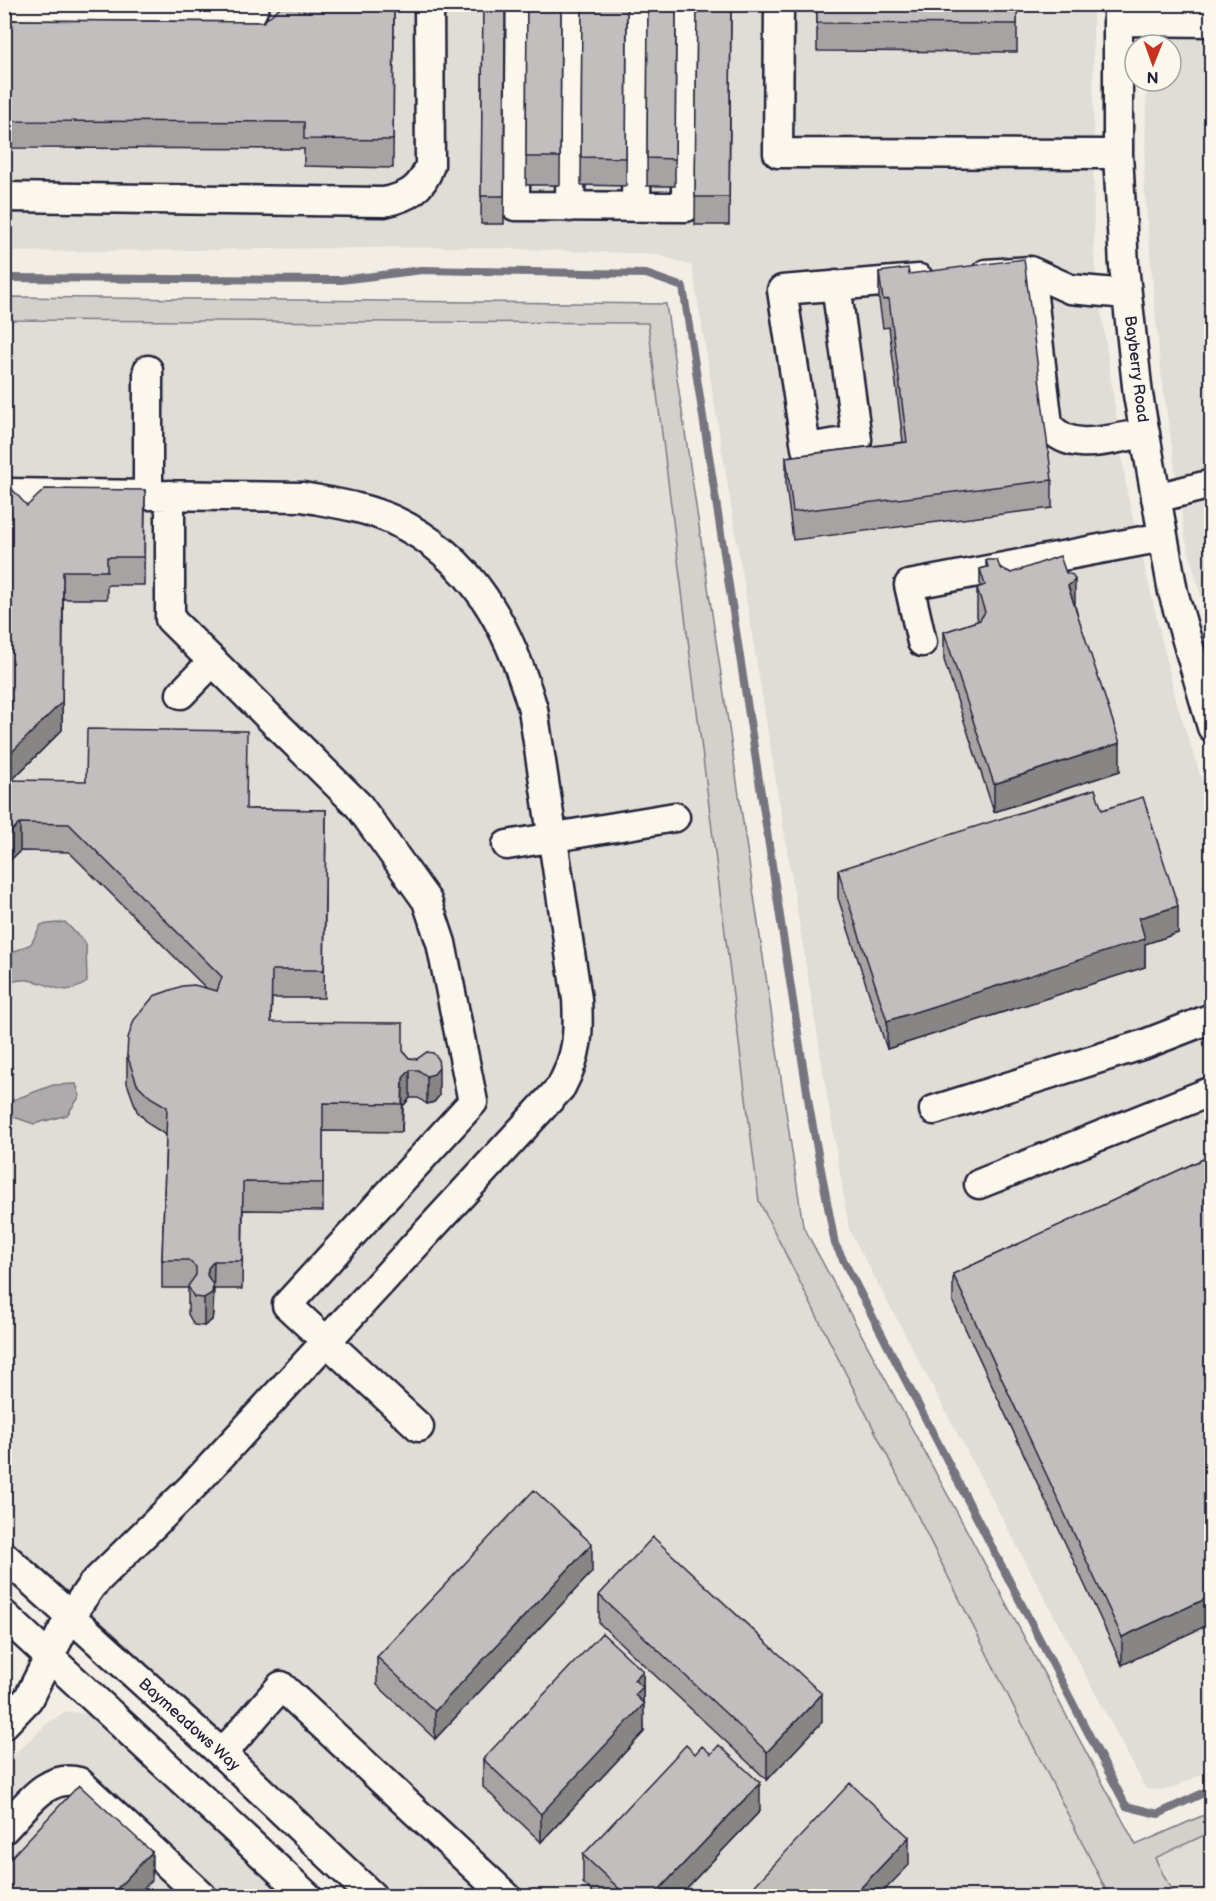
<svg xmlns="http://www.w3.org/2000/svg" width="1216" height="1901" font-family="'Balsamiq Sans',sans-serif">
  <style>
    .built { fill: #e0dcd6 }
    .green { fill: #d4d1cc; stroke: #7b7a84; stroke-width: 1.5 }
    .water { fill: #aeabad; stroke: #76747f; stroke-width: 1.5 }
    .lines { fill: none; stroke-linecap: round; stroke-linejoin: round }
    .stream { stroke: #76747f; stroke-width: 8 }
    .minor-casing { stroke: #22223b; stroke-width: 33 }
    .minor { stroke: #fbf7ec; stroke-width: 28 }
    .wall { fill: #a7a3a3; stroke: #22223b; stroke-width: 1.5 }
    .shaded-wall { fill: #888585; stroke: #22223b; stroke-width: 1.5 }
    .building { fill: #c2bebe; stroke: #22223b; stroke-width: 1.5 }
    .labels { text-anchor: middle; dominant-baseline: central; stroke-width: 6; stroke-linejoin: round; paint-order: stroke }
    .street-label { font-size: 16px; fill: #22223b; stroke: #fbf7ec }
  </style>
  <rect width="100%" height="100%" fill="#f2eee5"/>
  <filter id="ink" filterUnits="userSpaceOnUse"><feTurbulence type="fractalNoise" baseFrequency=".0167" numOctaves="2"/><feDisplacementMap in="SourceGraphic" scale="12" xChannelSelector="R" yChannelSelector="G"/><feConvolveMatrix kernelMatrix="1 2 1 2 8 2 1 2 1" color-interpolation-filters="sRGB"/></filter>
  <g filter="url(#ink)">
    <!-- built -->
    <path class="built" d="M 4,5 L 1093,5 L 1094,260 L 1127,493 L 1177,704 L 1211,808 L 1211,1770 L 1168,1790 L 1146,1789 L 849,1229 L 692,266 L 656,254 L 456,247 L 5,252 Z
      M 1149,5 L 1211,5 L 1211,633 L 1185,537 L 1160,365 L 1144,184 L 1147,81 L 1171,81 L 1171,45 L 1148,45 Z
      M 4,320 L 648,323 L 759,1201 L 1109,1896 L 390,1896 L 5,1536 Z
      M 68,1711 L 95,1716 L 288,1896 L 5,1896 L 5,1763 L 50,1721 Z
      M 1211,1832 L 1211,1896 L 1174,1896 L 1155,1858 Z"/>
    <!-- green -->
    <path class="green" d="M 5,297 L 666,304 L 803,1226 L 1136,1845 L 1211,1812 L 1211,1832 L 1155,1858 L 1174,1896 L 1109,1896 L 759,1201 L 648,323 L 5,320 Z"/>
    <!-- water -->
    <path class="water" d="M 65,922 L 86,944 L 87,982 C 63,999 52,983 28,980 C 21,979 12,982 5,983 L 5,956 L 31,944 L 41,925 Z
      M 76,1084 L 80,1096 L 67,1115 L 34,1124 L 5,1114 L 5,1100 L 8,1102 L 53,1085 Z"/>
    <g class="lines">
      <!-- stream -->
      <path class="stream" d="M 4,278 L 341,280 L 422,270 L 646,274 L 683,287 L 810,1111 L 835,1244 L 1126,1806 L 1158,1814 L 1212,1789"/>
      <!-- minor casing -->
      <g class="minor-casing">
        <path id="minor" d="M 516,4 L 515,206 L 686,207 L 687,4
          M 779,4 L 778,153 L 1118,154
          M 1118,4 L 1118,154 L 1124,266 L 1138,395 L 1173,592 L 1212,727
          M 4,16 L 240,21 L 252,12 L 255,4
          M 1118,21 L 1212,22
          M 4,197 L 384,202 C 408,197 422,189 430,165 L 429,4
          M 570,207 L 572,4
          M 636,207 L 638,4
          M 1030,271 L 1048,425 C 1071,455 1112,438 1145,433
          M 986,274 L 1030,271 L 1070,289 L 1127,294
          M 836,285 L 857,440 L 806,448 L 782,290 L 919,279
          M 4,493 L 303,497 C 333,503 365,507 393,520 C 474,558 509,627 533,709 L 577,999 C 579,1034 578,1055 561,1087 L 192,1487 L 92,1585 L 70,1616 L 28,1699 L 4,1724
          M 148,495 L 148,370
          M 170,495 L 170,619 L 359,806 L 427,901 L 441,943 L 473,1102 L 287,1305 L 419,1427
          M 1156,498 L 1212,484
          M 922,642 L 909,585 L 1163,537
          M 181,694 L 213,661
          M 507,845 L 675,817
          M 934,1110 L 1145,1044 L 1212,1018
          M 979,1184 L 1212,1091
          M 4,1556 L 222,1754 L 372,1896
          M 4,1615 L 307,1896
          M 222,1754 L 281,1686 L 506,1896
          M 4,1829 C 25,1808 46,1773 79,1782 L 202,1896"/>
      </g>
      <!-- minor -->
      <use href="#minor" class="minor"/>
    </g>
    <!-- wall -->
    <path class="wall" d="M 394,4 L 393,168 L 304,166 L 304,149 L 4,148 L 4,20 L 263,22 Z
      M 483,4 L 506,4 L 504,224 L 481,224 Z
      M 527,4 L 561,4 L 560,185 L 526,185 Z
      M 582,4 L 627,4 L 626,186 L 581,185 Z
      M 648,4 L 676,4 L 675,186 L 647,186 Z
      M 697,4 L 731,4 L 729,225 L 695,225 Z
      M 817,4 L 1017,4 L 1017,52 L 817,51 Z
      M 879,272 L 909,274 L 1052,480 L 1052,508 L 793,540 L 786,485 L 786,457 L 903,442 L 889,327 L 883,328 L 879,300 Z
      M 4,489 L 27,506 L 145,490 L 144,585 L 107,585 L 107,599 L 63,599 L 62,730 L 12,780 L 246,809 L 326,810 L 324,998 L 272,998 L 271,1022 L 403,1051 L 409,1058 L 417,1059 L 427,1052 L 439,1096 L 434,1102 L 427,1104 L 418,1098 L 410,1098 L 403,1106 L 402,1132 L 323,1131 L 323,1211 L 243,1210 L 242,1289 L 214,1289 L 213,1312 L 212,1320 L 204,1326 L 194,1325 L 188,1314 L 188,1288 L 162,1288 L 162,1260 L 166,1135 L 150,1125 L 137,1111 L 127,1083 L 127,1055 L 206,988 L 69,852 L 20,851 L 4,866 Z
      M 986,560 L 1075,606 L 1120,771 L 994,812 L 944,660 L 944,632 L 978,621 L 977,616 L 977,588 L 980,587 L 980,569 L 986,567 Z
      M 1102,810 L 1178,933 L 1145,944 L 1145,967 L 887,1049 L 838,898 L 838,870 Z
      M 1212,1155 L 1122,1665 L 953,1302 L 953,1274 Z
      M 592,1572 L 435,1739 L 377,1685 L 377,1657 Z
      M 599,1595 L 822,1722 L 767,1780 L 599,1623 Z
      M 643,1671 L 643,1702 L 644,1732 L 541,1842 L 483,1787 L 483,1759 Z
      M 695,1754 L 760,1811 L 679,1896 L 597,1896 L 583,1883 L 583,1855 Z"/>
    <!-- shaded-wall -->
    <path class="shaded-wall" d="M 63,571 L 62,730 L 8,784 L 8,756 Z
      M 1075,580 L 1075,608 L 1068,586 Z
      M 1120,743 L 1120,771 L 994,812 L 994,784 Z
      M 20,823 L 20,851 L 4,866 L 4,838 Z
      M 1178,906 L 1178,933 L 1145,944 L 1145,967 L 887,1049 L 887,1021 L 1139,918 Z
      M 439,1068 L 439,1096 L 434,1102 L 427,1104 L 427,1076 Z
      M 410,1070 L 410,1098 L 403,1106 L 402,1132 L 403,1078 Z
      M 214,1261 L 213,1312 L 212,1320 L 204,1326 L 204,1298 L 208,1268 Z
      M 592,1544 L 592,1572 L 435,1739 L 435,1711 Z
      M 1212,1596 L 1212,1623 L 1122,1665 L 1122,1637 Z
      M 643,1671 L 643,1706 L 644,1704 L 644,1732 L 541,1842 L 541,1814 L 634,1680 Z
      M 822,1694 L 822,1722 L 767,1780 L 767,1752 Z
      M 760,1783 L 760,1811 L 679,1896 L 653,1896 Z
      M 909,1837 L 909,1865 L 879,1896 L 853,1896 Z
      M 152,1852 L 152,1880 L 136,1896 L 110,1896 Z"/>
    <!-- building -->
    <path class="building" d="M 284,4 L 394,4 L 393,140 L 304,139 L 304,122 L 4,121 L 4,20 L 263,22 Z
      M 483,4 L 505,4 L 504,196 L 481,196 Z
      M 527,4 L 561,4 L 560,157 L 526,157 Z
      M 582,4 L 627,4 L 626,158 L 581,157 Z
      M 648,4 L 676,4 L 675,159 L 647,158 Z
      M 697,4 L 731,4 L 729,197 L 695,197 Z
      M 817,4 L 1017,4 L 1017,24 L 817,23 Z
      M 1024,259 L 1052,480 L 793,512 L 786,457 L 907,442 L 889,299 L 883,300 L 879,272 L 908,268 L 909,274 Z
      M 4,489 L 12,489 L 27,506 L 45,489 L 145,490 L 144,557 L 107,557 L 107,571 L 63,571 L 62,702 L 8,756 L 8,780 L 86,781 L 87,729 L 247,731 L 246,809 L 326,810 L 324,970 L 272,970 L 271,1022 L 403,1023 L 403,1051 L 409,1058 L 417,1059 L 427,1052 L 433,1053 L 438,1058 L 439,1068 L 434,1074 L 427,1076 L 418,1070 L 410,1070 L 403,1078 L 402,1104 L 323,1103 L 323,1183 L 243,1182 L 242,1261 L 214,1261 L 208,1268 L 207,1275 L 213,1285 L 212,1293 L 204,1298 L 194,1297 L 188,1286 L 196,1275 L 196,1267 L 188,1260 L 162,1260 L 167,1107 L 150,1097 L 137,1084 L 127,1055 L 128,1038 L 134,1020 L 154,996 L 182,986 L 194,985 L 217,991 L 222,977 L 69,824 L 20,823 L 4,838 Z
      M 1060,556 L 1066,573 L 1073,575 L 1075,580 L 1068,586 L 1120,743 L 994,784 L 944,632 L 980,620 L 985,612 L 977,588 L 985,585 L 980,569 L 988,567 L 986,560 L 997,560 L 1000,568 L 1011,573 Z
      M 1095,789 L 1102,810 L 1143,797 L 1178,906 L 1139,918 L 1145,939 L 887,1021 L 838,870 Z
      M 1212,1155 L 1212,1596 L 1122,1637 L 953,1274 Z
      M 534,1490 L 592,1544 L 435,1711 L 377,1657 Z
      M 653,1537 L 822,1694 L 767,1752 L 599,1595 Z
      M 602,1633 L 643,1671 L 634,1680 L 643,1687 L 635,1695 L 644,1704 L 541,1814 L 483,1759 Z
      M 686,1745 L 695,1754 L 702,1746 L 711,1754 L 719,1745 L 760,1783 L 653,1896 L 627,1896 L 583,1855 Z
      M 850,1783 L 909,1837 L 853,1896 L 745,1896 Z
      M 79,1785 L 152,1852 L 110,1896 L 4,1896 L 4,1865 Z"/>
  </g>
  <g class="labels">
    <!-- street labels -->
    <g class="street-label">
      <text transform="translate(1136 369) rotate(83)">Bayberry Road</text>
      <text transform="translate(189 1725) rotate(42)">Baymeadows Way</text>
    </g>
  </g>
  <!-- margin -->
  <rect width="1216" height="1901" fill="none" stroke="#fbf7ec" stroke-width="24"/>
  <rect x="12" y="12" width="1192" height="1877" fill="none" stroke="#22223b" stroke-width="2" filter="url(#ink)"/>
  <!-- north arrow -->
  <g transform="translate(1153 63) rotate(181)"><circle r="28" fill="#fbf7ec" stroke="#a4a2a5" stroke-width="1.5"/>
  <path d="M0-4.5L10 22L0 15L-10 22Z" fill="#c8321e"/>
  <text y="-9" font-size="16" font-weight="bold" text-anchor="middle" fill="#22223b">N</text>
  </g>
</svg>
